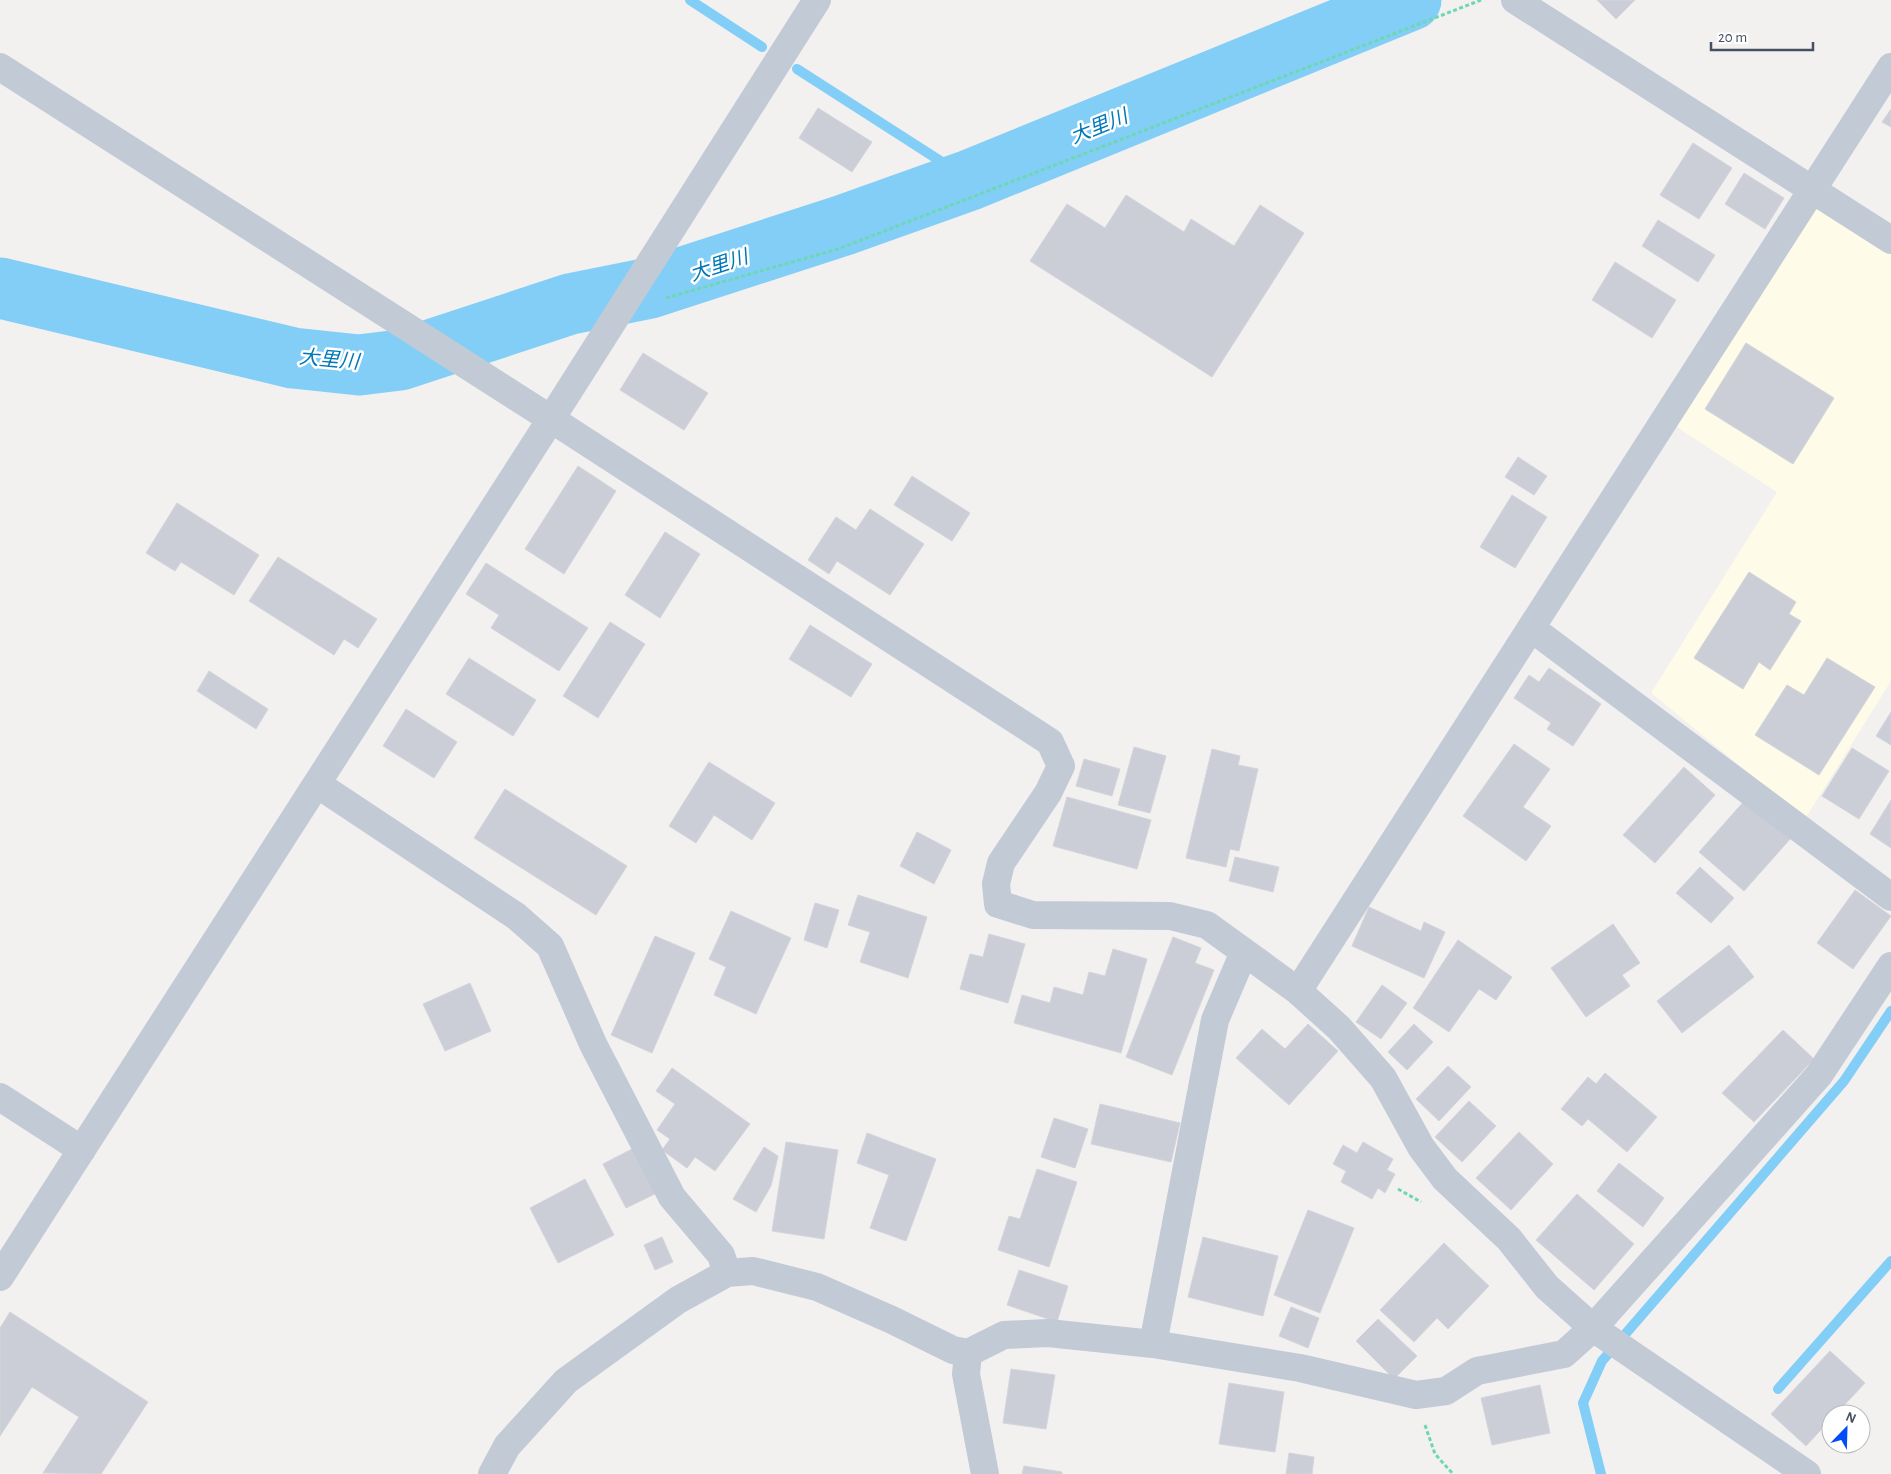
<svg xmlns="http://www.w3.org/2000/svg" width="1891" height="1474" font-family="'Alegreya Sans','Noto Sans JP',sans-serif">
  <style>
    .commercial { fill: #fefbe8 }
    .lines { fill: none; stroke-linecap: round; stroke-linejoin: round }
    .stream { stroke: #82cef6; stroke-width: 10 }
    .river { stroke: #82cef6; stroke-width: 61 }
    .building { fill: #cbced6; stroke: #d3d5dc }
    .path { stroke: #6ed7b2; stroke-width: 3; stroke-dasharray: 4 2.5; stroke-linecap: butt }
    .minor { stroke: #c2cad6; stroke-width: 28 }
    .labels { text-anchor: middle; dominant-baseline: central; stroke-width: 5; stroke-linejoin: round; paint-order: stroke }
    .water-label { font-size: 20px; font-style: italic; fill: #0078b8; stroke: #fff }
  </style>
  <rect width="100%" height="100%" fill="#f3f0f0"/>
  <!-- commercial -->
  <path class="commercial" d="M 1816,205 L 1891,254 L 1891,681 L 1805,819 L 1651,693 L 1777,492 L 1681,430 L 1673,423 Z"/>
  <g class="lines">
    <!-- stream -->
    <path class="stream" d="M 690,0 L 762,47
      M 797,69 L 970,180
      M 1778,1389 L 1891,1261
      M 1601,1474 L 1583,1403 L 1602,1361 L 1844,1081 L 1891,1011"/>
    <!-- river -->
    <path class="river" d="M 0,288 L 293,358 L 359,365 L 400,360 L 570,304 L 650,288 L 844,225 L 970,180 L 1411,0"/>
  </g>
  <!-- building -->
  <path class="building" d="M 1597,0 L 1635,0 L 1616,19 Z
    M 818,108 L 872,142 L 852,172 L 799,138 Z
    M 1891,109 L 1891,127 L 1882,122 Z
    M 1693,143 L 1732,168 L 1699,219 L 1660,195 Z
    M 1744,173 L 1784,198 L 1765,229 L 1725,204 Z
    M 1126,195 L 1184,232 L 1191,219 L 1234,246 L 1260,205 L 1304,233 L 1212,377 L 1030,261 L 1067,204 L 1105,228 Z
    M 1658,220 L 1715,255 L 1698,282 L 1642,246 Z
    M 1615,262 L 1676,300 L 1652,338 L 1592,300 Z
    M 1746,343 L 1834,398 L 1793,464 L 1705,409 Z
    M 643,353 L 708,393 L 684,430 L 620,390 Z
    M 1518,457 L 1547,476 L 1534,495 L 1505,477 Z
    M 578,466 L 616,491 L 564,574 L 525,549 Z
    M 912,476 L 970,513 L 952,541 L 894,505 Z
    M 1512,495 L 1547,517 L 1515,568 L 1480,547 Z
    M 177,503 L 259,555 L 234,595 L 181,562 L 175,571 L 146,553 Z
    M 870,509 L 924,544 L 890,595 L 837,561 L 829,574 L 808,560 L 836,517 L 856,530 Z
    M 665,532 L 700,554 L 660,618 L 625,595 Z
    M 278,557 L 377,619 L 358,648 L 344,639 L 334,655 L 249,601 Z
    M 486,563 L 588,628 L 559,671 L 491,628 L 499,615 L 466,594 Z
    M 1749,572 L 1796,602 L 1789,614 L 1801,621 L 1770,670 L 1759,662 L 1743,689 L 1694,658 Z
    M 610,622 L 645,644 L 598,718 L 563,696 Z
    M 810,625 L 872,664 L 851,697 L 789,659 Z
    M 469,658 L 536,700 L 513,736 L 446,694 Z
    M 1827,658 L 1875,687 L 1819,775 L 1755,735 L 1787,685 L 1804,695 Z
    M 1549,668 L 1601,704 L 1573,746 L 1547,729 L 1551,723 L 1514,698 L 1529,675 L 1539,682 Z
    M 209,671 L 268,709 L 256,729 L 197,691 Z
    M 406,709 L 457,742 L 434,778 L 383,746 Z
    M 1891,712 L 1891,745 L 1876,736 Z
    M 1514,744 L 1550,769 L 1523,807 L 1551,826 L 1526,861 L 1463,816 Z
    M 1134,747 L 1166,756 L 1150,813 L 1118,805 Z
    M 1852,748 L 1889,771 L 1859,819 L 1822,796 Z
    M 1212,749 L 1240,756 L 1238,765 L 1258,769 L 1239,851 L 1230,849 L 1226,867 L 1186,858 Z
    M 1084,759 L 1120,769 L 1112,796 L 1076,786 Z
    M 709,762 L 775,803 L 752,840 L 714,815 L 696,843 L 669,826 Z
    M 1684,767 L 1715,795 L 1655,863 L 1623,835 Z
    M 505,789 L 627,866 L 596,915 L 474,838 Z
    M 1067,797 L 1151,820 L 1137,869 L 1053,846 Z
    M 1746,799 L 1791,838 L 1744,891 L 1699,852 Z
    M 1891,800 L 1891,848 L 1870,834 Z
    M 917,832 L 951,850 L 934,884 L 900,866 Z
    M 1235,857 L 1279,867 L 1273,892 L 1229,881 Z
    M 1700,867 L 1734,898 L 1711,923 L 1676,893 Z
    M 1855,890 L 1891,916 L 1853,969 L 1817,943 Z
    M 858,895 L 927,917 L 908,978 L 860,962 L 870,932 L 848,925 Z
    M 815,903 L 839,910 L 827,948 L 804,940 Z
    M 1369,907 L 1421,931 L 1424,922 L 1445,932 L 1424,978 L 1352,946 Z
    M 731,911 L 791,938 L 756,1014 L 714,995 L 726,967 L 709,959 Z
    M 1613,924 L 1640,963 L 1622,975 L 1630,986 L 1586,1017 L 1551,968 Z
    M 989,934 L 1025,944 L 1008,1003 L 960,989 L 970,954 L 983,957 Z
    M 655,936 L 695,953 L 652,1053 L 611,1035 Z
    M 1173,937 L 1201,948 L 1195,963 L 1214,970 L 1172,1075 L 1126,1057 Z
    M 1458,940 L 1512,977 L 1496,1000 L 1479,989 L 1449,1032 L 1413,1008 Z
    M 1729,945 L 1754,977 L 1682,1033 L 1657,1001 Z
    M 1113,949 L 1147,959 L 1121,1053 L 1014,1023 L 1022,995 L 1050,1003 L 1054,987 L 1083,995 L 1089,972 L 1105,976 Z
    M 470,983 L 491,1031 L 445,1051 L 423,1004 Z
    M 1382,985 L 1407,1003 L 1381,1039 L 1356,1022 Z
    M 1308,1024 L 1338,1051 L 1289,1105 L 1236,1058 L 1262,1029 L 1285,1049 Z
    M 1414,1024 L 1433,1042 L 1407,1070 L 1388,1052 Z
    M 1783,1030 L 1814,1059 L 1754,1122 L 1722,1093 Z
    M 1448,1066 L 1471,1087 L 1439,1121 L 1416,1099 Z
    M 672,1068 L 750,1124 L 715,1171 L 695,1157 L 687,1168 L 662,1150 L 670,1139 L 657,1130 L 675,1104 L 656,1091 Z
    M 1605,1073 L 1657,1117 L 1627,1152 L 1588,1119 L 1582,1126 L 1561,1109 L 1588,1077 L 1596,1084 Z
    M 1469,1101 L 1496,1126 L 1462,1162 L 1435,1137 Z
    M 1100,1104 L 1180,1123 L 1171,1162 L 1091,1144 Z
    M 1054,1118 L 1088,1129 L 1075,1168 L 1041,1157 Z
    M 1519,1132 L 1553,1164 L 1511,1210 L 1476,1178 Z
    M 867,1133 L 936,1159 L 906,1241 L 870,1228 L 889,1175 L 857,1163 Z
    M 786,1142 L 838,1150 L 824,1239 L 772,1231 Z
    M 1363,1142 L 1393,1159 L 1387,1170 L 1395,1174 L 1385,1193 L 1378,1188 L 1372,1199 L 1341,1182 L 1346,1171 L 1333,1164 L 1343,1145 L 1357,1153 Z
    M 636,1147 L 659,1192 L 626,1208 L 603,1164 Z
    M 764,1147 L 778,1156 L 771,1186 L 756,1212 L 733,1199 Z
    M 1619,1163 L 1664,1198 L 1643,1227 L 1597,1191 Z
    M 1037,1169 L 1077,1182 L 1049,1267 L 998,1250 L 1009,1216 L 1020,1219 Z
    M 585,1179 L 614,1235 L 558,1263 L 530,1208 Z
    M 1577,1194 L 1634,1244 L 1594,1290 L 1536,1240 Z
    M 1308,1210 L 1354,1228 L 1320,1313 L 1274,1295 Z
    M 662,1237 L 673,1262 L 655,1270 L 644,1245 Z
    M 1203,1237 L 1278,1256 L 1263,1316 L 1188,1297 Z
    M 1444,1243 L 1489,1286 L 1448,1329 L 1437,1318 L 1414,1342 L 1380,1310 Z
    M 1019,1270 L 1068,1286 L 1057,1322 L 1007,1305 Z
    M 1291,1307 L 1319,1318 L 1308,1348 L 1279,1336 Z
    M 10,1312 L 148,1402 L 101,1474 L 43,1473 L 79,1417 L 32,1387 L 0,1436 L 0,1328 Z
    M 1378,1319 L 1417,1356 L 1394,1379 L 1356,1341 Z
    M 1830,1351 L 1865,1383 L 1836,1414 L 1831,1414 L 1831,1419 L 1806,1446 L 1771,1414 Z
    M 1011,1369 L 1055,1375 L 1046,1429 L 1003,1423 Z
    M 1229,1383 L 1284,1392 L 1275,1452 L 1219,1444 Z
    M 1540,1385 L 1550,1433 L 1492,1445 L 1481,1398 Z
    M 1289,1453 L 1314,1457 L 1312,1474 L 1286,1474 Z
    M 1024,1466 L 1062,1472 L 1062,1474 L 1022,1474 Z"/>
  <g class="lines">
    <!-- path -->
    <path class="path" d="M 666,298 L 838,249 L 1481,0
      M 1398,1189 L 1421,1202
      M 1425,1425 L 1435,1454 L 1453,1474"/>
    <!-- minor -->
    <path class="minor" d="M 1515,0 L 1891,240
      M 0,67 L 551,419 L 1050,742 L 1061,766 L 1048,793 L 1001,863 L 996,884 L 998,904 L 1033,915 L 1170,916 L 1207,925 L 1298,991 L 1339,1028 L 1383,1078 L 1421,1147 L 1445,1179 L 1509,1239 L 1547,1287 L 1593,1328 L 1807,1474
      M 1531,628 L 1891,897
      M 317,784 L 516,916 L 550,946 L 593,1044 L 672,1197 L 721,1255 L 727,1273
      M 1298,991 L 1891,67
      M 0,1097 L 82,1150
      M 0,1277 L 551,419 L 817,0
      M 1153,1344 L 1215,1020 L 1244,952
      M 968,1353 L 966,1374 L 985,1474
      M 492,1474 L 507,1446 L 566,1381 L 678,1300 L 727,1273 L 753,1271 L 817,1287 L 892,1320 L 953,1350 L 968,1353 L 1004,1335 L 1048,1333 L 1153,1344 L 1300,1368 L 1416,1395 L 1446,1391 L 1477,1371 L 1564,1354 L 1593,1328 L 1819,1075 L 1891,966"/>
  </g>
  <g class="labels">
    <!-- water labels -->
    <g class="water-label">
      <text transform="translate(1099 127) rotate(-22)">大里川</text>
      <text transform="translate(719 266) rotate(-18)">大里川</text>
      <text transform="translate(329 360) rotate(5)">大里川</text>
    </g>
  </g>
  <!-- north arrow -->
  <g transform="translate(1846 1429) rotate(23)"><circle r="24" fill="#ffffff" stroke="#b5b9bf"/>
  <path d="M0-4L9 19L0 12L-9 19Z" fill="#044cf9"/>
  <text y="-8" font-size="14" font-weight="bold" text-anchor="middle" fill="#455060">N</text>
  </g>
  <!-- scale -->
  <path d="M1711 42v8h102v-8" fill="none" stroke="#455060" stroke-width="2.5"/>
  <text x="1718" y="42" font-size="15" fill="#455060" stroke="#ffffff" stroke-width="4" paint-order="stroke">20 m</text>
</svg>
